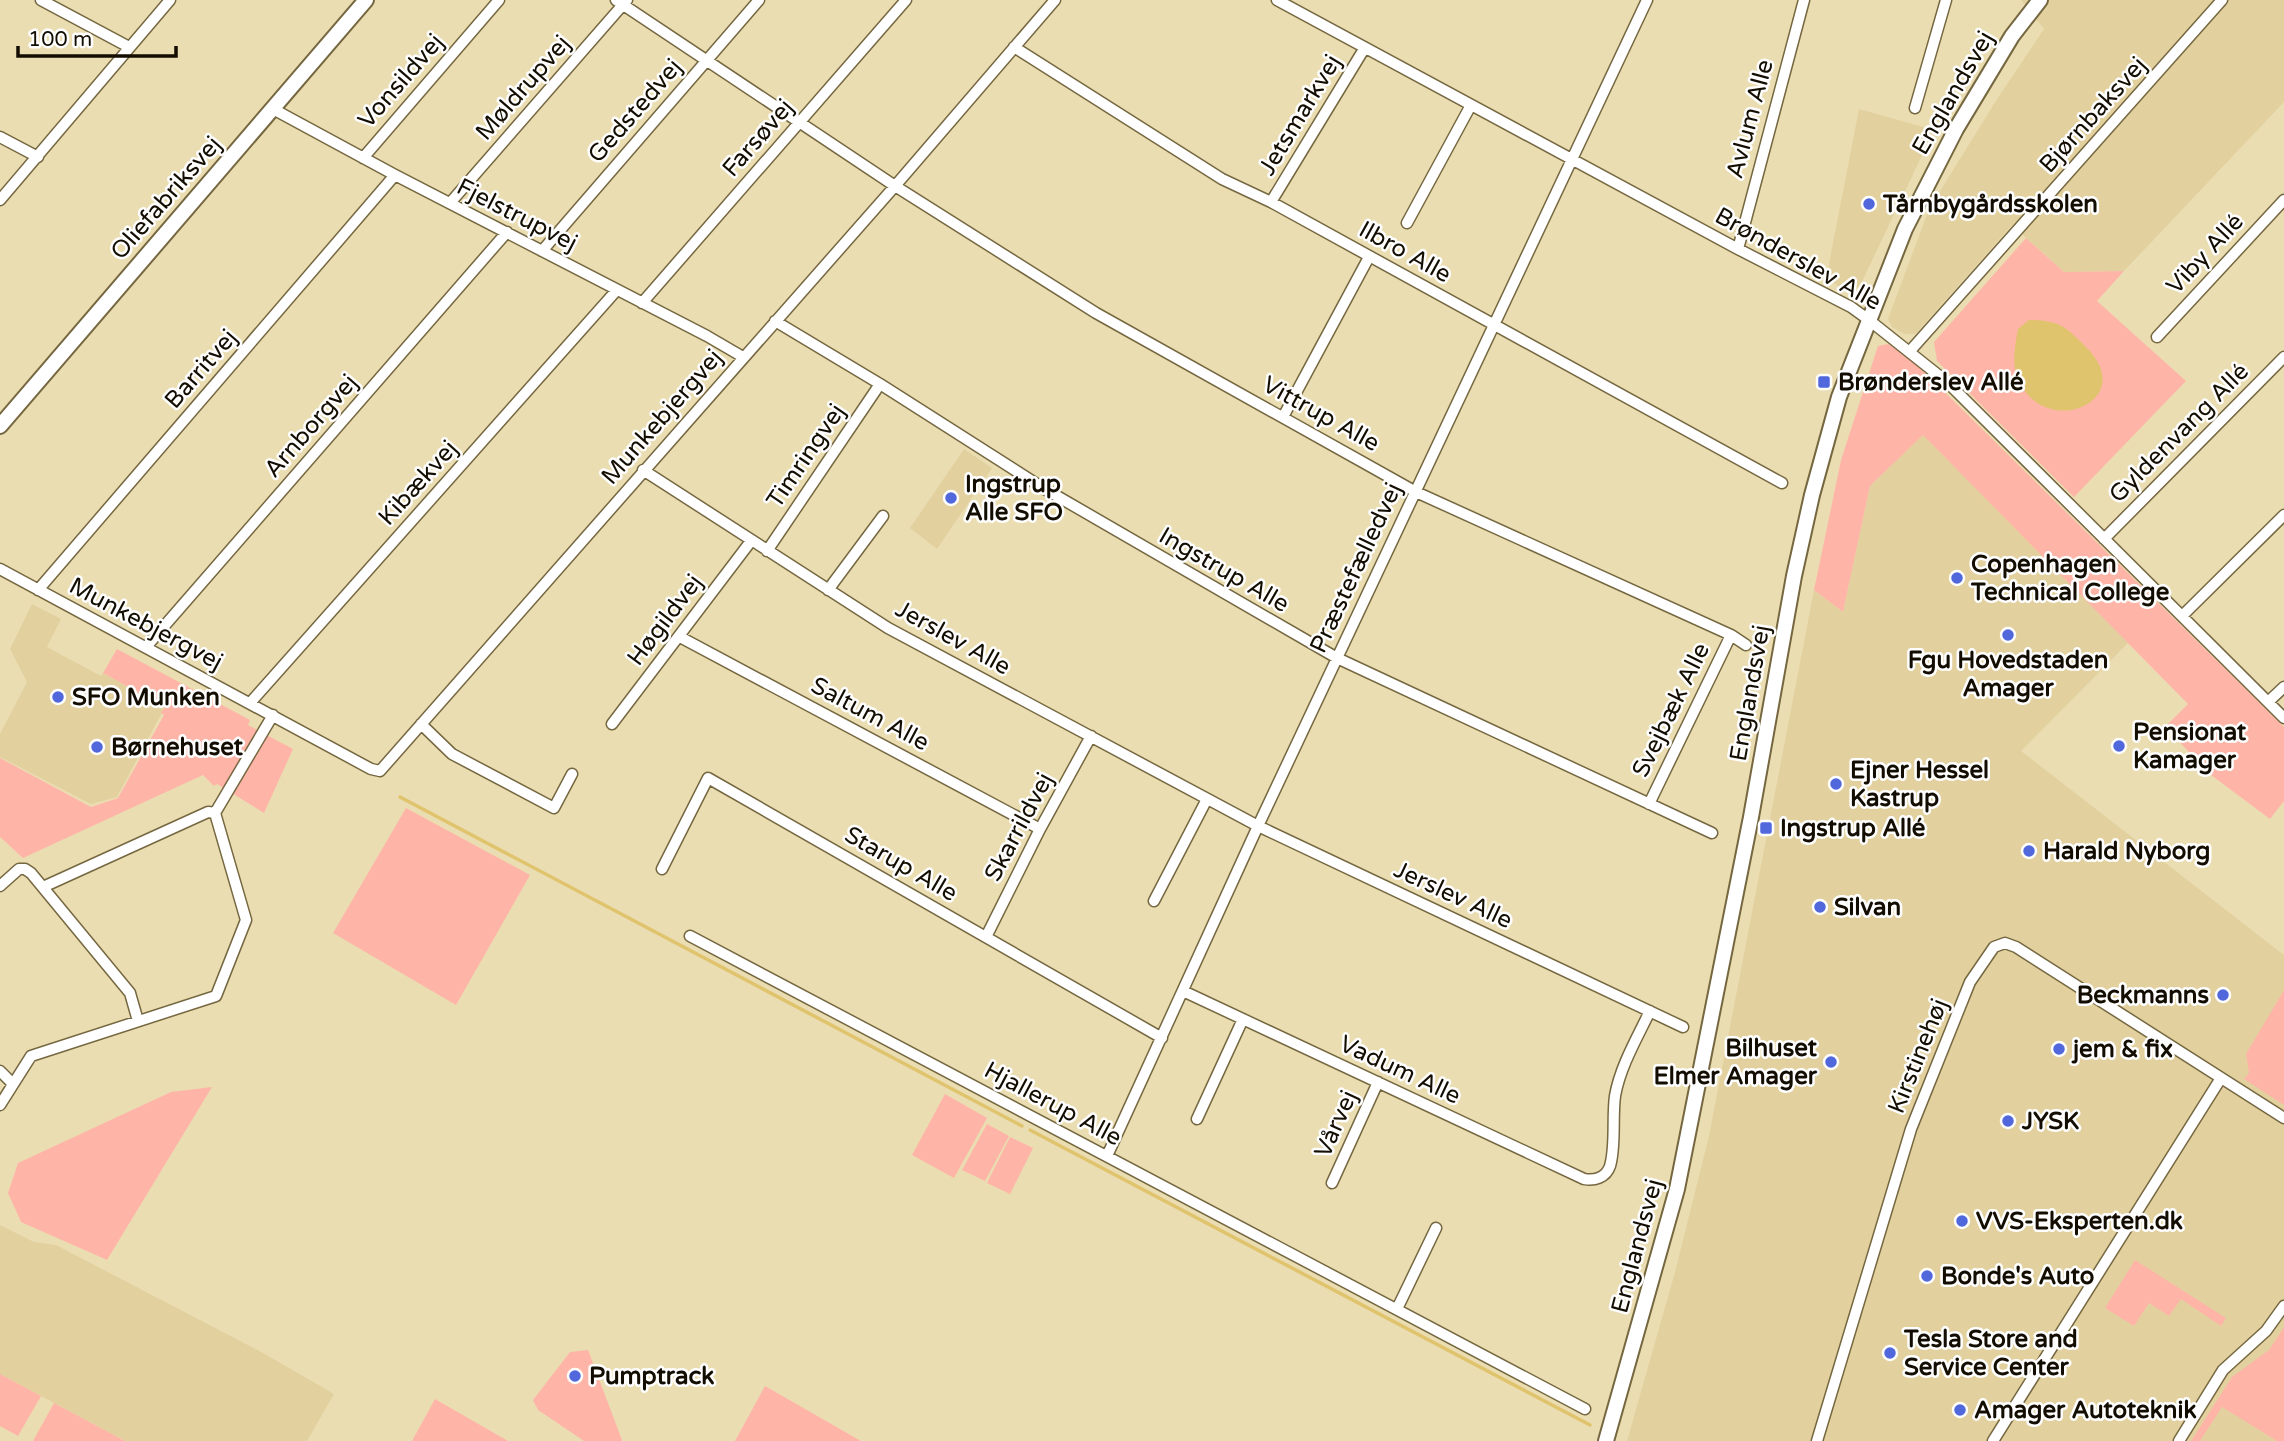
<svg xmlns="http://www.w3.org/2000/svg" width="2284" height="1441" font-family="'Varela Round',sans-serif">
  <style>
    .built { fill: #e2d19f }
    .green { fill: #feb5a7 }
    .water { fill: #e0c36d }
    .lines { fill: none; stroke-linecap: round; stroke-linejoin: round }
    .stream { stroke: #e0c36d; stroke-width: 3.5 }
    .street-casing { stroke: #756740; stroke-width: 13 }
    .secondary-casing { stroke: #756740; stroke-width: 18 }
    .street { stroke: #fff; stroke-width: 10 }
    .secondary { stroke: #fff; stroke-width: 14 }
    .poi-dot { fill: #5167dc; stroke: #fefefe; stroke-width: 2.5 }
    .labels { text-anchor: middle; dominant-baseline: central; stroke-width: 5; stroke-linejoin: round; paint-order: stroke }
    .street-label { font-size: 24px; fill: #130d01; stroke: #fefefe }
    .poi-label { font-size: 24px; font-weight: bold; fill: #130d01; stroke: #fefefe; text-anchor: start }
  </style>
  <rect width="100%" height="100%" fill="#ebddb2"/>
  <!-- built -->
  <path class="built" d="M 2021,0 L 2284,0 L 2284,102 L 2124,271 L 2064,272 L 2012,225 L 1919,330 L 1915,334 L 1904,334 L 1892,327 L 1888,319 L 1929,209 L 1997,99 L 2044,29 Z
    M 1859,109 L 1934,130 L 1859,288 L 1848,291 L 1826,279 Z
    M 1923,434 L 2128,643 L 2021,751 L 2284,955 L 2284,1441 L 1627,1441 L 1675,1272 L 1709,1136 L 1814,590 L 1843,612 L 1870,486 Z
    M 964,449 L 992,468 L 937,549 L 910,528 Z
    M 32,604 L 61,619 L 47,647 L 101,676 L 103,673 L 165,707 L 117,797 L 91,804 L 0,757 L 0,734 L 27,682 L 10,649 Z
    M 0,1225 L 34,1242 L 56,1245 L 265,1354 L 334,1394 L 307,1441 L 125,1441 L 0,1374 Z"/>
  <!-- green -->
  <path class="green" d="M 2026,238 L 2064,272 L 2124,271 L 2097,301 L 2186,381 L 2074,497 L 1937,361 L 1934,342 Z
    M 1888,344 L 1908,356 L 2284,727 L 2284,801 L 2270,819 L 2211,775 L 2165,727 L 2188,704 L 1923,435 L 1870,486 L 1843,612 L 1814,590 L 1841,460 L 1878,346 Z
    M 117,649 L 250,720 L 248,725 L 293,749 L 264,813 L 217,784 L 214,786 L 203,775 L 23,858 L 0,837 L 0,758 L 91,807 L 118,798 L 164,715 L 161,713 L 165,707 L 103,673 Z
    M 406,808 L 530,875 L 456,1005 L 333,933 Z
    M 2284,990 L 2284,1105 L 2244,1079 L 2249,1073 L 2246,1054 Z
    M 212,1087 L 107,1260 L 21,1222 L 8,1193 L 18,1163 L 171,1092 Z
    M 945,1094 L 987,1118 L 954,1178 L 912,1155 Z
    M 987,1124 L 1009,1136 L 985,1181 L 962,1170 Z
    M 1010,1137 L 1033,1148 L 1010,1194 L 987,1183 Z
    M 2135,1260 L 2226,1318 L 2221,1326 L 2181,1299 L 2169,1316 L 2149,1303 L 2134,1326 L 2105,1308 Z
    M 2284,1327 L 2284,1441 L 2277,1441 L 2222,1407 L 2200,1441 L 2191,1441 L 2232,1377 L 2269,1350 Z
    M 588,1350 L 622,1440 L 622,1441 L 584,1441 L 538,1410 L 533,1400 L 570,1352 Z
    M 0,1374 L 41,1396 L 18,1436 L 0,1426 Z
    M 765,1386 L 861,1441 L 735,1441 Z
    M 435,1399 L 508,1441 L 412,1441 Z
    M 54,1403 L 125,1441 L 33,1441 Z"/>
  <!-- water -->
  <path class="water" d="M 2029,320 C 2059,321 2064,325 2085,346 C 2141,400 2048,440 2019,382 C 2011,367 2015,345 2018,329 Z"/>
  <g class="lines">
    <!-- stream -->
    <path class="stream" d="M 400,797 L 1022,1126
      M 1030,1130 L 1590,1425"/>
    <!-- street casing -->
    <g class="street-casing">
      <path id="street" d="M 41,0 L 129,47
        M 616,0 L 895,186 L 1096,313 L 1416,492 L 1731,635 L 1746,645
        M 1277,0 L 1738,249 L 1851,307 L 1869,320 L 1947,382 L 2284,718
        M 1014,47 L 1222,179 L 1271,202 L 1782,483
        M 1915,108 L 1946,0
        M 273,109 L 395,175 L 707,336 L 743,357
        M 0,137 L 38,157
        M 363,158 L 499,0
        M 0,200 L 170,0
        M 1271,202 L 1364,49
        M 450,203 L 627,0
        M 1407,223 L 1471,105
        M 1738,249 L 1804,0
        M 542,251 L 759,0
        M 642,303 L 906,0
        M 775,321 L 880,384 L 1043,488 L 1337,658 L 1712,833
        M 2157,337 L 2284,200
        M 1910,351 L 2222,0
        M 1283,417 L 1369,257
        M 643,470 L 888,628 L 1258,826 L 1683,1027
        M 2104,539 L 2284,357
        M 767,551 L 880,384
        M 0,569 L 371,769 L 380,771 L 895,186 L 1055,0
        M 38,590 L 395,175
        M 828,590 L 883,516
        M 2182,616 L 2284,515
        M 680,637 L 1040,829
        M 146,647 L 507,232
        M 2268,702 L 2284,687
        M 250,703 L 616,291
        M 421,724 L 452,754 L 554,808 L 572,774
        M 612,724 L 751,541
        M 1649,804 L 1731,635
        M 662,869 L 708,778 L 1162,1038
        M 0,886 L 19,869 L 25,869 L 31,873 L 130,993 L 138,1021
        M 43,887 L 208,812 L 215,813
        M 1154,901 L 1207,799
        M 690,936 L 1585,1409
        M 986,937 L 1040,829 L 1091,736
        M 1183,991 L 1584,1179 C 1594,1181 1606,1178 1610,1166 C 1616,1146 1612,1118 1615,1096 C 1620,1067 1637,1038 1650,1011
        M 0,1071 L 13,1084
        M 0,1105 L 31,1056 L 216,996 L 246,920 L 215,813 L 273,715
        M 1197,1119 L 1243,1019
        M 1107,1156 L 1258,826 L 1647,0
        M 1332,1183 L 1378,1082
        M 1397,1309 L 1436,1228
        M 1817,1441 L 1911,1129 L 1970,982 L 1994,947 L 2005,943 L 2016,947 L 2284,1118
        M 1993,1441 L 2221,1078
        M 2179,1441 L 2223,1370 L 2266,1331 L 2284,1306"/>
    </g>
    <!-- secondary casing -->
    <g class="secondary-casing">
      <path id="secondary" d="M 0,426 L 366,0
        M 1606,1441 L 1677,1189 L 1751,817 L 1794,576 L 1812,495 L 1839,397 L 1905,229 L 1956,129 L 2012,36 L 2040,0"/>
    </g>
    <!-- street -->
    <use href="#street" class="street"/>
    <!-- secondary -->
    <use href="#secondary" class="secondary"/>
  </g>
  <!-- markers -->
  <g class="poi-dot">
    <circle cx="1869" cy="204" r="7"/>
    <rect x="1817" y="375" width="14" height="14" rx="3.5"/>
    <circle cx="951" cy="498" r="7"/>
    <circle cx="1957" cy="578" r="7"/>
    <circle cx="2008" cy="635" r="7"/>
    <circle cx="58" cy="697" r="7"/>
    <circle cx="2119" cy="746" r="7"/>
    <circle cx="97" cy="747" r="7"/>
    <circle cx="1836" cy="784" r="7"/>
    <rect x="1759" y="821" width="14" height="14" rx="3.5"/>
    <circle cx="2029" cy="851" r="7"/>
    <circle cx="1820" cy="907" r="7"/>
    <circle cx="2223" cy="995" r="7"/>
    <circle cx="2059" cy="1049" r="7"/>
    <circle cx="1831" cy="1062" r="7"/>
    <circle cx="2008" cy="1121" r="7"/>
    <circle cx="1962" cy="1221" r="7"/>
    <circle cx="1927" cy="1276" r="7"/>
    <circle cx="1890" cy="1353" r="7"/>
    <circle cx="575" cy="1376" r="7"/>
    <circle cx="1960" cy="1410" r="7"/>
  </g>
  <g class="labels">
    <!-- street labels -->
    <g class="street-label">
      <text transform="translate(401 81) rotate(-49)">Vonsildvej</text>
      <text transform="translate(523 88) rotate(-49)">Møldrupvej</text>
      <text transform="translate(1953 93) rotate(-60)">Englandsvej</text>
      <text transform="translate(635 111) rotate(-49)">Gedstedvej</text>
      <text transform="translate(1300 115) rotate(-59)">Jetsmarkvej</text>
      <text transform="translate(2093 115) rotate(-48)">Bjørnbaksvej</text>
      <text transform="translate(1750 119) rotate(-75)">Avlum Alle</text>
      <text transform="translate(758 138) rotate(-49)">Farsøvej</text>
      <text transform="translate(166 198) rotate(-49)">Oliefabriksvej</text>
      <text transform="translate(517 215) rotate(27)">Fjelstrupvej</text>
      <text transform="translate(1405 252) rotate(29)">Ilbro Alle</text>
      <text transform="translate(2205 254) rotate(-47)">Viby Allé</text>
      <text transform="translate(1798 259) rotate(29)">Brønderslev Alle</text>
      <text transform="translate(201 369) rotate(-49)">Barritvej</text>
      <text transform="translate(1321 414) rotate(29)">Vittrup Alle</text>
      <text transform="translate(662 417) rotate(-49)">Munkebjergvej</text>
      <text transform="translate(311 426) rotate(-49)">Arnborgvej</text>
      <text transform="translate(2179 433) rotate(-45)">Gyldenvang Allé</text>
      <text transform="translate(806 456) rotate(-56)">Timringvej</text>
      <text transform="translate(418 483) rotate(-48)">Kibækvej</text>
      <text transform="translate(1356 568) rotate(-65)">Præstefælledvej</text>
      <text transform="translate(1224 570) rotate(30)">Ingstrup Alle</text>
      <text transform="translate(665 620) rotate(-53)">Høgildvej</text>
      <text transform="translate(146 624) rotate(28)">Munkebjergvej</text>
      <text transform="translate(953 638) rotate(29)">Jerslev Alle</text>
      <text transform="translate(1750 693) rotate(-80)">Englandsvej</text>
      <text transform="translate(1671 710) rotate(-64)">Svejbæk Alle</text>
      <text transform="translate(870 714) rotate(28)">Saltum Alle</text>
      <text transform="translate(1019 827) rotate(-62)">Skarrildvej</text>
      <text transform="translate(901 864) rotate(30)">Starup Alle</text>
      <text transform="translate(1453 895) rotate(25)">Jerslev Alle</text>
      <text transform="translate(1918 1056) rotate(-68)">Kirstinehøj</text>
      <text transform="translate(1400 1070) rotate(25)">Vadum Alle</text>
      <text transform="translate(1053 1104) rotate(28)">Hjallerup Alle</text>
      <text transform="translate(1336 1124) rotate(-66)">Vårvej</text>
      <text transform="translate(1637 1246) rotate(-75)">Englandsvej</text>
    </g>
    <!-- poi labels -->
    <g class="poi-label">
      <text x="1883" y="204">Tårnbygårdsskolen</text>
      <text x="1838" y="382">Brønderslev Allé</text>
      <text x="965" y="484">Ingstrup<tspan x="965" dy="28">Alle SFO</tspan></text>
      <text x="1971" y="564">Copenhagen<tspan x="1971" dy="28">Technical College</tspan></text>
      <text x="2008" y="660" text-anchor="middle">Fgu Hovedstaden<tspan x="2008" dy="28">Amager</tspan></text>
      <text x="72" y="697">SFO Munken</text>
      <text x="2133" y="732">Pensionat<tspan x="2133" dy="28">Kamager</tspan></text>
      <text x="111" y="747">Børnehuset</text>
      <text x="1850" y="770">Ejner Hessel<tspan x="1850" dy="28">Kastrup</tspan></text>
      <text x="1780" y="828">Ingstrup Allé</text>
      <text x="2043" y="851">Harald Nyborg</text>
      <text x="1834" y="907">Silvan</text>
      <text x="2209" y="995" text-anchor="end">Beckmanns</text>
      <text x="1817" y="1048" text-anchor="end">Bilhuset<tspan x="1817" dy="28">Elmer Amager</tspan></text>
      <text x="2073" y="1049">jem &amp; fix</text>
      <text x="2022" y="1121">JYSK</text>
      <text x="1976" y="1221">VVS-Eksperten.dk</text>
      <text x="1941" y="1276">Bonde's Auto</text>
      <text x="1904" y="1339">Tesla Store and<tspan x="1904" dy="28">Service Center</tspan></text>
      <text x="589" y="1376">Pumptrack</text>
      <text x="1974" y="1410">Amager Autoteknik</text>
    </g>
  </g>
  <!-- scale -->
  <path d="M18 46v10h158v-10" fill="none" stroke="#130d01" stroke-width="3.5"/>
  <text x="28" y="46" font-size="21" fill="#130d01" stroke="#fefefe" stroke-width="5" paint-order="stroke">100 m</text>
</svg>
